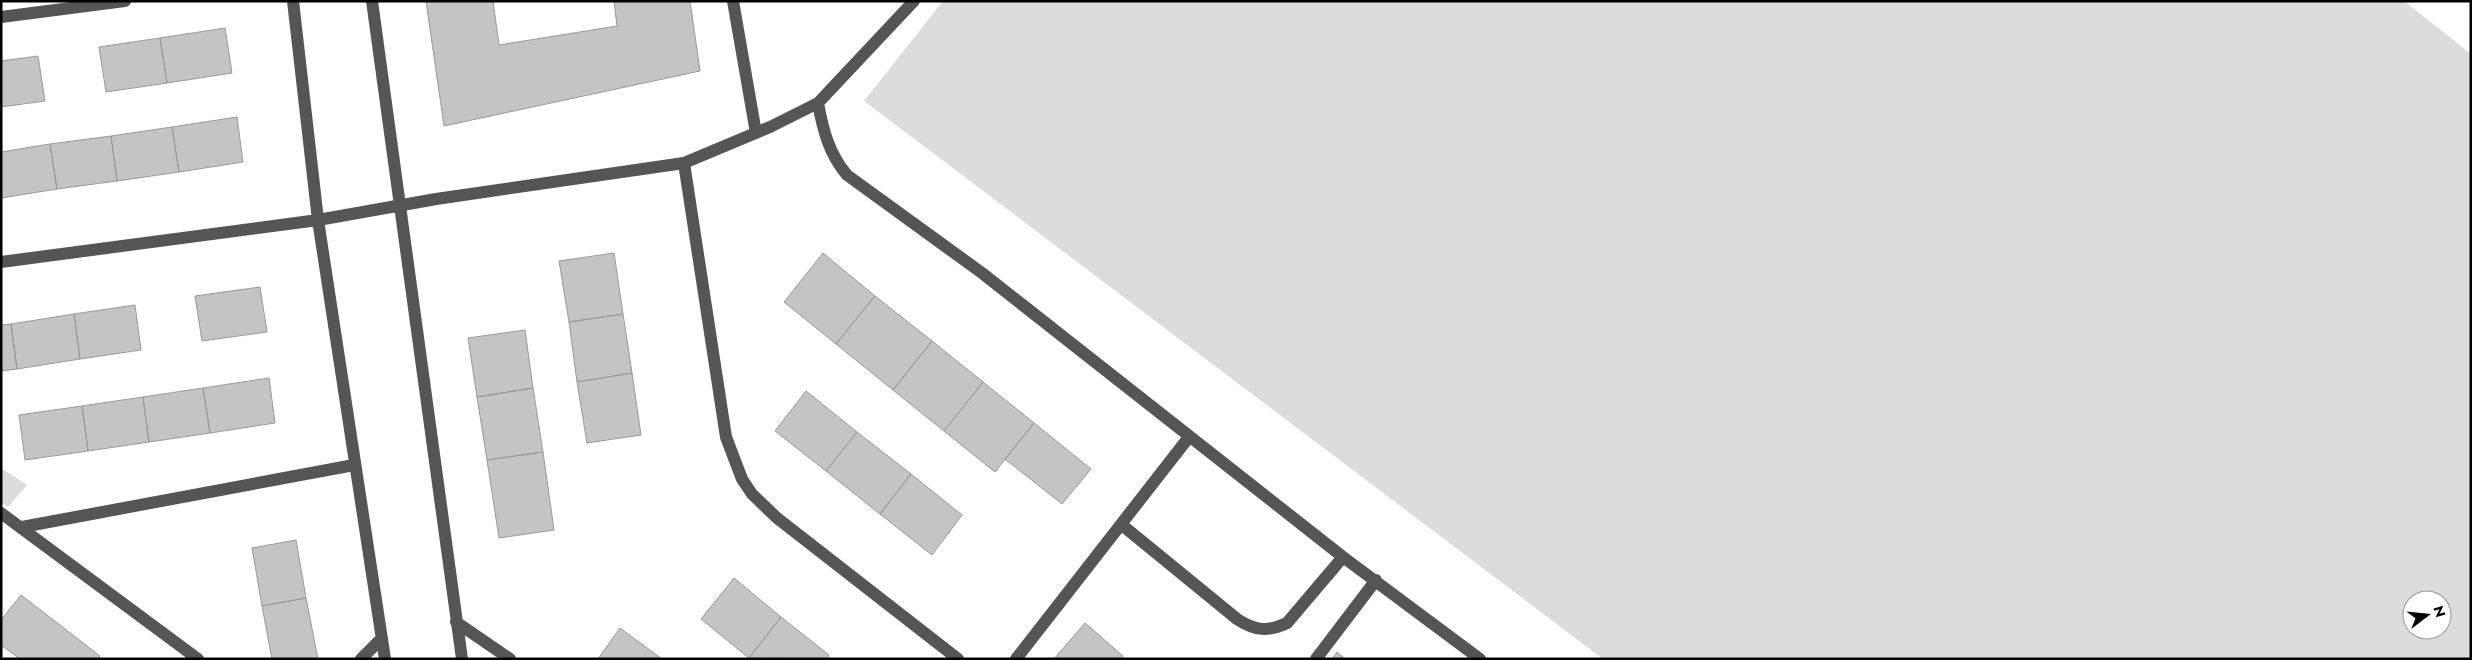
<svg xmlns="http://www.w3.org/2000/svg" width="2472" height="660" font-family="Jost,sans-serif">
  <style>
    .green { fill: #dcdcdc; fill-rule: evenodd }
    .building { fill: #c4c4c4; stroke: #999 }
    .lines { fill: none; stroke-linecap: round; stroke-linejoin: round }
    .minor { stroke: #555; stroke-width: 12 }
  </style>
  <rect width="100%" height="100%" fill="#fff"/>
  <!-- green -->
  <path class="green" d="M 943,1 L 2404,1 L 2471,54 L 2471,659 L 1603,659 L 864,101 ZM 2412,600 L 2442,600 L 2442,630 L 2412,630 Z
    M 1,468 L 27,485 L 8,507 L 1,502 Z"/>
  <!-- building -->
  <path class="building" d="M 426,1 L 493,1 L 499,45 L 617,26 L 614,1 L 690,1 L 700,71 L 444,126 Z
    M 225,28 L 232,73 L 167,83 L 160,38 Z
    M 160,38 L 167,83 L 106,92 L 99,47 Z
    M 38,56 L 45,101 L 1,107 L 1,61 Z
    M 237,117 L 243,162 L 179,172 L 172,127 Z
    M 172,127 L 179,172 L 117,181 L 111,136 Z
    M 111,136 L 117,181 L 57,189 L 50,144 Z
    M 50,144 L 57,189 L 1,198 L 1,152 Z
    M 614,253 L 623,314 L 569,322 L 559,261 Z
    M 823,253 L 875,296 L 836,344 L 784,302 Z
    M 260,287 L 267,332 L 202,341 L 195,296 Z
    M 875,296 L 932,341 L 893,390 L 836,344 Z
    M 135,305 L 141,350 L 80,359 L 74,314 Z
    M 74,314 L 80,359 L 17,369 L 11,324 Z
    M 623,314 L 632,373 L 577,382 L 569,322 Z
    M 11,324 L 17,369 L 1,371 L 1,325 Z
    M 525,330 L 533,388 L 477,397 L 468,338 Z
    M 932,341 L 983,382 L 944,431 L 893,390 Z
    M 632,373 L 641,435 L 587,443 L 577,382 Z
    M 269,378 L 275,423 L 210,433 L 203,388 Z
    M 983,382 L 1034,423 L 995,472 L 944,431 Z
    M 203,388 L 210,433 L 149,442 L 143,397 Z
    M 533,388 L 543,452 L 487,460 L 477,397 Z
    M 806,391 L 857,432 L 826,471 L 775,431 Z
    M 143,397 L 149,442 L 88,451 L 82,406 Z
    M 82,406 L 88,451 L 25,460 L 19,415 Z
    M 1034,423 L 1091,469 L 1062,504 L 1005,459 Z
    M 857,432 L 911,474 L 880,514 L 826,471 Z
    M 543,452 L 554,530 L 499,538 L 487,460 Z
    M 911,474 L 962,515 L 932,555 L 880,514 Z
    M 296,540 L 306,598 L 262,606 L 252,548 Z
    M 734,578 L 781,617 L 749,658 L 701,619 Z
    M 21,595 L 100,656 L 98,659 L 20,659 L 1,645 L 1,620 Z
    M 306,598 L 318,659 L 272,659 L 262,606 Z
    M 781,617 L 829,655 L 827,659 L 749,658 Z
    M 1085,623 L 1123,656 L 1121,659 L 1054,659 Z
    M 620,628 L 662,659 L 598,659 Z
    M 1337,652 L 1345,659 L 1332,659 Z"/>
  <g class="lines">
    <!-- minor -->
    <path class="minor" d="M 293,1 L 318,220 L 385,659
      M 372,1 L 462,659
      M 733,1 L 756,133
      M 1,17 L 125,1
      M 818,103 C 823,130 829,154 847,175 L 982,273 L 1343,557 L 1480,659
      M 684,163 L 726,437 L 742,479 L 752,494 L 777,518 L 958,659
      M 1,262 L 318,220 L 436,199 L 684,163 L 770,127 L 818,103 L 914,1
      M 1,513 L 198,659
      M 1122,525 L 1237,619 C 1255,631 1268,632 1287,623 L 1343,557
      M 22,527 L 354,465
      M 456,622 L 510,659
      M 361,659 L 382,638
      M 1016,659 L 1189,437
      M 1316,659 L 1376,580"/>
  </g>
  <!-- border -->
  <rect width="2472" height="660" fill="none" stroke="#000000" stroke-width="5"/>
  <!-- north arrow -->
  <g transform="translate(2427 615) rotate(74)"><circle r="24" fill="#ffffff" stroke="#999999"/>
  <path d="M0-4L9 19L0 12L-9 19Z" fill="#000000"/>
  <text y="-8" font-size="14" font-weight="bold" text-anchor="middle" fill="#000000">N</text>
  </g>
</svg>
